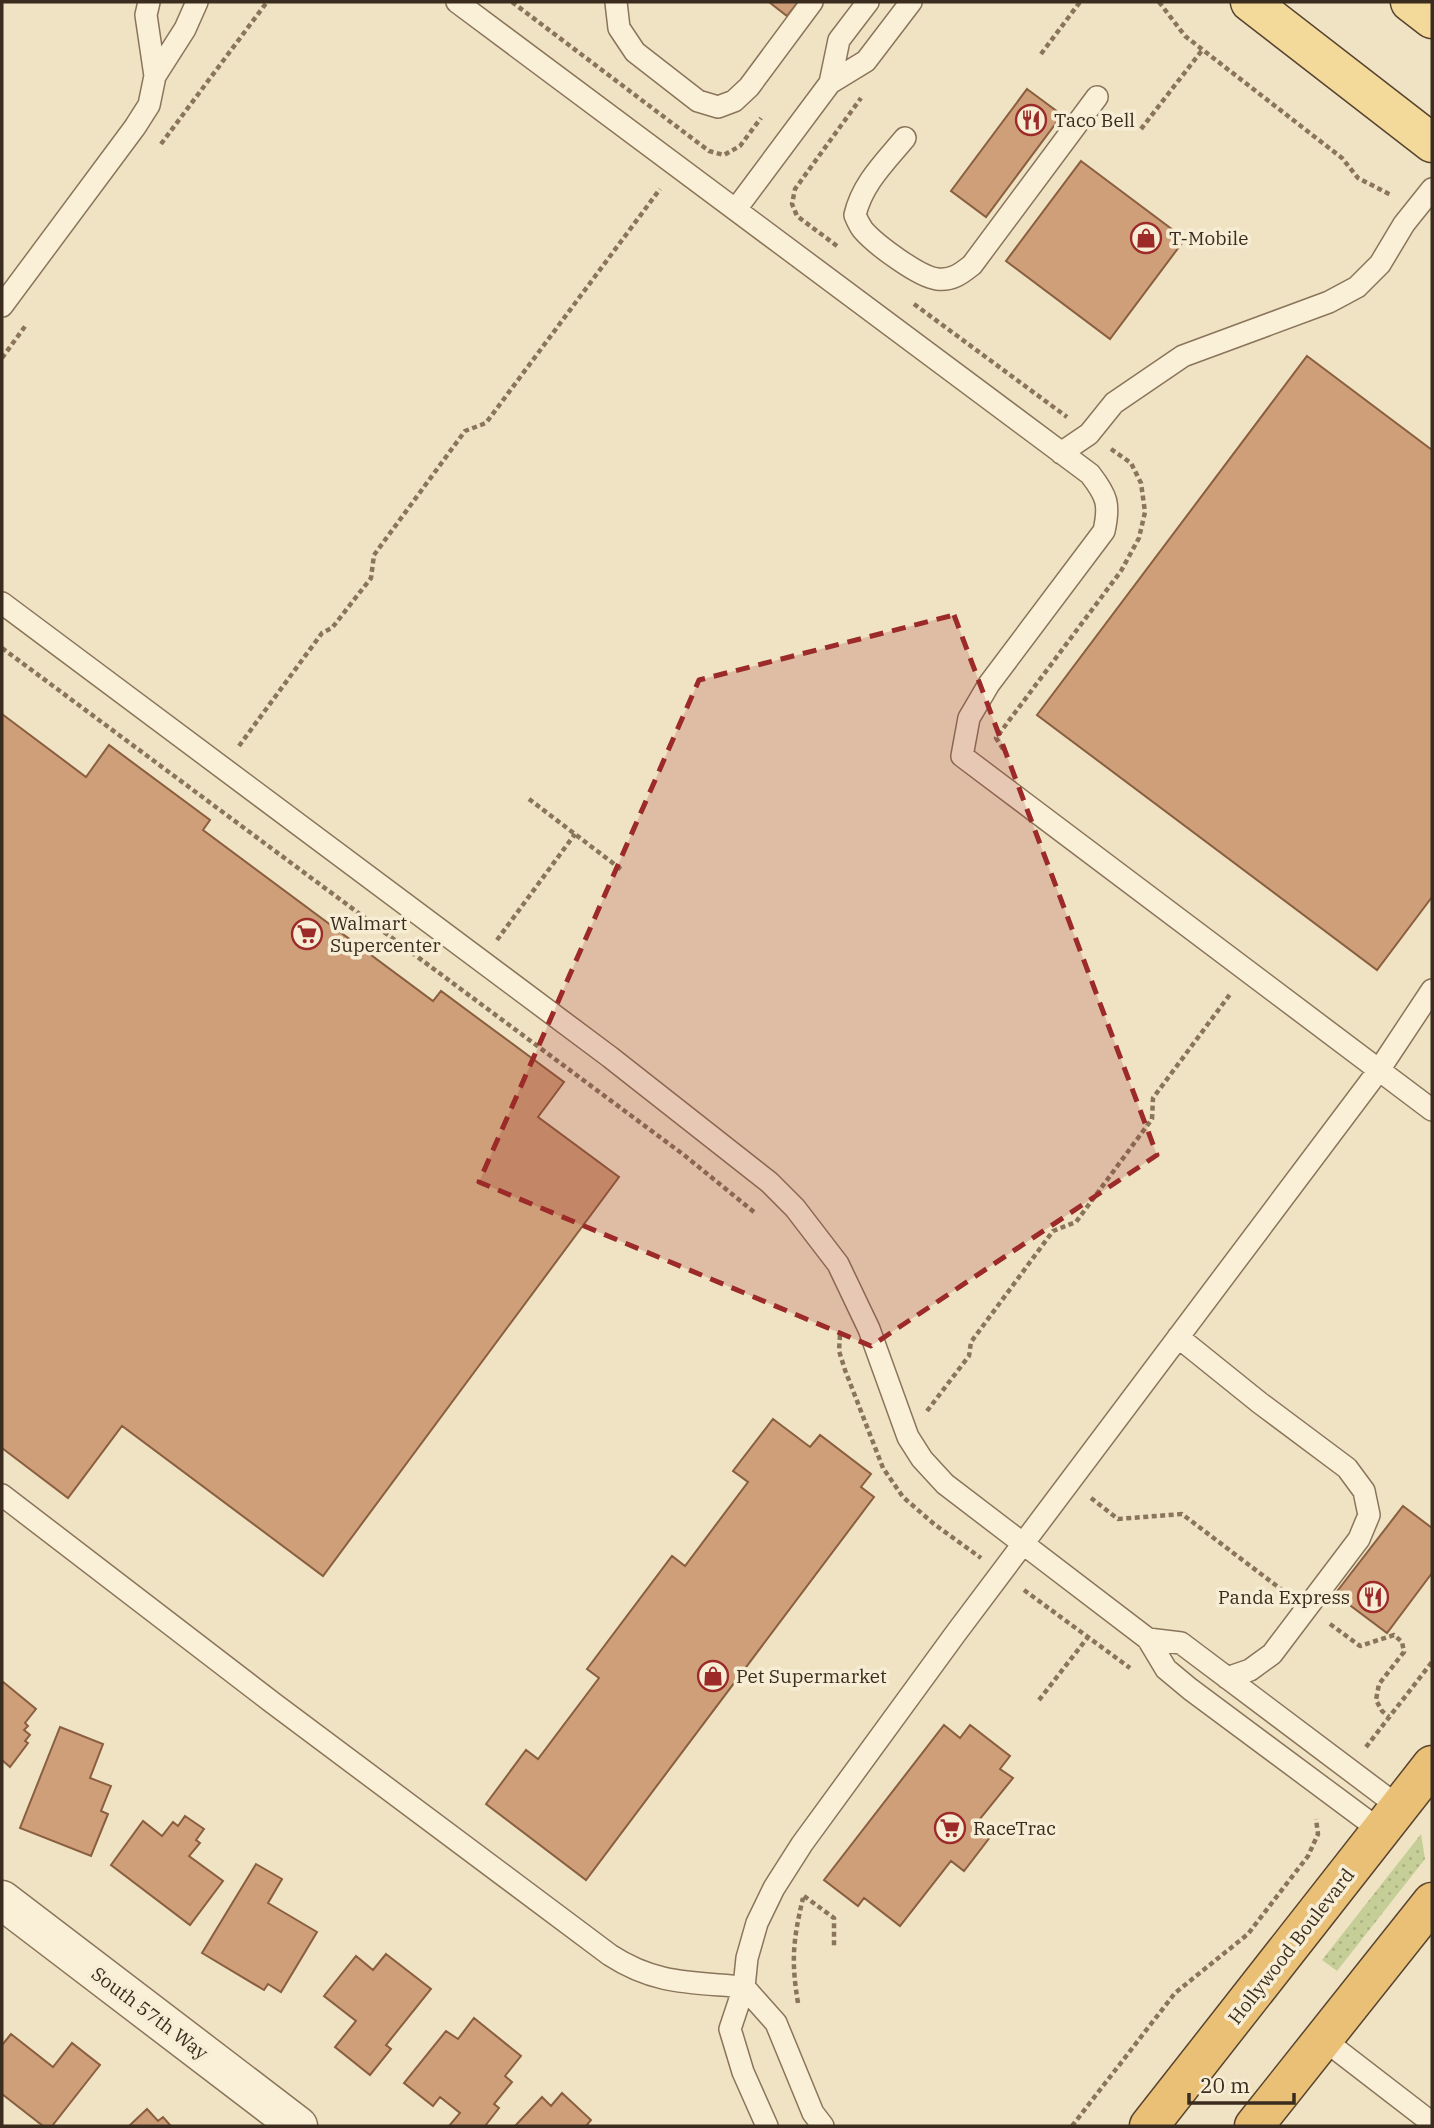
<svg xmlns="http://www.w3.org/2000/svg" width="1434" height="2128" font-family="'IBM Plex Serif',serif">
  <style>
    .grass { fill: url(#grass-dots) }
    .building { fill: #ce9f79; stroke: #8a5f3f; stroke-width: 2 }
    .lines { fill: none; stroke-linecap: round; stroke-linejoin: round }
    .service-casing { stroke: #8a755a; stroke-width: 24 }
    .minor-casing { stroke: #8a755a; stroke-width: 41 }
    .primary-casing { stroke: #58432e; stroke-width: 41 }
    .trunk-casing { stroke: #58432e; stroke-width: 41 }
    .path { stroke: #8a755a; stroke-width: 4.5; stroke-dasharray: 5 3.5; stroke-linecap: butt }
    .service { stroke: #faf0d8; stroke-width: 21 }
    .minor { stroke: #faf0d8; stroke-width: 38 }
    .primary { stroke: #f3da9b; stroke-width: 38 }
    .trunk { stroke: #eac077; stroke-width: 38 }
    .marked { fill: #9b2a28; fill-opacity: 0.2; stroke: #9b2a28; stroke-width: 5; stroke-dasharray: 14 9; stroke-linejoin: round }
    .labels { text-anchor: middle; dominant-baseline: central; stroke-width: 7; stroke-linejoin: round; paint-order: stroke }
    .poi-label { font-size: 19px; fill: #3a2c1e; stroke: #f6edd4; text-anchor: start }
    .street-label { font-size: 19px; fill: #3a2c1e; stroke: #f6edd4 }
  </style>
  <defs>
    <pattern id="grass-dots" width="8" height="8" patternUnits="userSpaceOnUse" patternTransform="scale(1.75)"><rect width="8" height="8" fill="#c6ce97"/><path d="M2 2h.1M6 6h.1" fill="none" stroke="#abb182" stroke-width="1.8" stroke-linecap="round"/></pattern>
  </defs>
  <rect width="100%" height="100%" fill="#efe3c4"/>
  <!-- grass -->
  <path class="grass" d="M 1421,1834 L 1425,1859 L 1337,1971 L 1322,1960 Z"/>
  <!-- building -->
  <path class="building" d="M 769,2 L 798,2 L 787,16 Z
    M 1027,89 L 1062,115 L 986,217 L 951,191 Z
    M 1081,161 L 1185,239 L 1110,339 L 1006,261 Z
    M 1307,356 L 1432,450 L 1432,897 L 1377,970 L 1037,715 Z
    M 2,714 L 86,777 L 109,745 L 210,820 L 203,830 L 433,1001 L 441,991 L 564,1082 L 538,1117 L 619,1177 L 323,1576 L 122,1426 L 68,1498 L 2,1448 Z
    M 773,1419 L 810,1447 L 820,1435 L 871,1474 L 861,1487 L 874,1497 L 586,1880 L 486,1804 L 526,1750 L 538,1759 L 599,1678 L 587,1669 L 672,1556 L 685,1566 L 748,1482 L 733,1471 Z
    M 1403,1506 L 1432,1528 L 1432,1573 L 1387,1633 L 1335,1594 Z
    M 2,1681 L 36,1709 L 25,1723 L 28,1726 L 24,1730 L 30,1735 L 25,1741 L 28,1743 L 10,1767 L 2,1760 Z
    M 944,1725 L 960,1738 L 970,1725 L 1010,1756 L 1000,1769 L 1013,1778 L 979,1820 L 994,1832 L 964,1871 L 951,1861 L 900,1926 L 864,1898 L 858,1906 L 824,1880 Z
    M 60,1727 L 103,1744 L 90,1778 L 111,1786 L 101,1811 L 108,1814 L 91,1856 L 20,1828 Z
    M 185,1816 L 204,1829 L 196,1840 L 200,1843 L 189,1856 L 223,1881 L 190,1925 L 111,1865 L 143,1821 L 162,1836 L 173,1822 L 178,1826 Z
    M 256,1864 L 282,1879 L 268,1903 L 317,1932 L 281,1992 L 268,1984 L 264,1990 L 202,1953 Z
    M 386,1954 L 431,1989 L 386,2045 L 391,2049 L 370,2075 L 335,2047 L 356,2021 L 324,1996 L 356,1956 L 373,1970 Z
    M 474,2018 L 521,2056 L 505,2076 L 512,2082 L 494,2104 L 499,2108 L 485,2126 L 449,2126 L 460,2113 L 440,2097 L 433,2106 L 404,2083 L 446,2031 L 458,2039 Z
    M 11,2034 L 53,2067 L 72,2043 L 100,2065 L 52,2126 L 43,2126 L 2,2094 L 2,2045 Z
    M 562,2093 L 591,2120 L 586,2126 L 515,2126 L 542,2097 L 551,2106 Z
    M 147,2109 L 158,2121 L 163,2117 L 171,2126 L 129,2126 Z"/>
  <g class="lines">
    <!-- service casing -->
    <g class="service-casing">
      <path id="service" d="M 149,2 L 146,15 L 155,76
        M 457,2 L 1090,474 C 1107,496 1110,504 1104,531 L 989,684 L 969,718 L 962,756 L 1432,1110
        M 616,2 L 619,28 L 635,52 L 698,101 L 718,107 L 734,101 L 749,87 L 812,2
        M 830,83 L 839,40 L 868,2
        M 905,138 C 885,162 862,184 855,215 C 857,220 860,226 863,230 C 875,244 919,277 937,279 C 952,281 962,273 972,265 L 1097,97
        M 736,209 L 830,83 L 866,61 L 911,2
        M 2,306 L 135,127 L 149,105 L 155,76 L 185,29 L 197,2
        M 1061,453 L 1089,434 L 1114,403 L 1183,356 L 1329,302 L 1357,287 L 1380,264 L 1404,224 L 1432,189
        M 2,603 L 610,1057 L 769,1182 L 795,1208 L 838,1264 L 869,1329 L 908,1437 L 922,1459 L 945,1484 L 1148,1639 L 1166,1669 L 1190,1689 L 1381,1831
        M 1178,1337 L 1260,1403 L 1347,1468 L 1364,1491 L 1369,1515 L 1359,1539 L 1272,1654 L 1250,1670 L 1227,1678
        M 2,1495 L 273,1703 L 610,1955 C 656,1985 692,1982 744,1987 L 776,2023 L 813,2113 L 823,2126
        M 1148,1639 L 1181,1643 L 1399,1807
        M 1323,2039 L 1432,2123
        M 767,2126 L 743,2072 L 730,2029 L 744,1987 L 747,1958 L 757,1923 L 774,1888 L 802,1844 L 956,1633 L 1379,1070 L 1432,990"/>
    </g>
    <!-- minor casing -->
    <g class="minor-casing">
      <path id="minor" d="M 2,1900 L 298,2126"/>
    </g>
    <!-- primary casing -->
    <g class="primary-casing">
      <path id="primary" d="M 1250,2 L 1432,143
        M 1410,2 L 1432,19"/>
    </g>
    <!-- trunk casing -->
    <g class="trunk-casing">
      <path id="trunk" d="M 1149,2126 L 1432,1765
        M 1254,2126 L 1432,1902"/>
    </g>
    <!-- path -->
    <path class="path" d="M 512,2 L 709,151 L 724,155 L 740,146 L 761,118
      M 1159,2 L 1185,36 L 1342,158 L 1358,178 L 1391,195
      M 1041,54 L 1080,2
      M 1141,129 L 1203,49
      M 161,144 L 267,2
      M 837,246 L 797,216 L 792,204 L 795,189 L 861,98
      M 914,304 L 1067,417
      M 2,358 L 26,325
      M 2,648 L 684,1155 L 754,1212
      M 239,746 L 322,633 L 332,628 L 371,578 L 374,555 L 465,431 L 486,423 L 660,189
      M 1003,749 L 996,738 L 1121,571 L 1139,538 L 1145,512 L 1141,483 L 1131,463 L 1111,449
      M 529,799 L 622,870
      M 497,940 L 575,834
      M 840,1335 L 839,1351 L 845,1370 L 883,1468 L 903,1497 L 934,1524 L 981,1558
      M 927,1411 L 969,1356 L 971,1342 L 1053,1231 L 1076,1222 L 1152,1119 L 1153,1098 L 1231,993
      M 1091,1498 L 1118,1519 L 1182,1514 L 1286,1593
      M 1024,1590 L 1130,1668
      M 1330,1624 L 1360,1646 L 1394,1635 L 1402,1642 L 1404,1652 L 1379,1684 L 1376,1700 L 1382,1711 L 1389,1717
      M 1039,1700 L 1088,1637
      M 1366,1747 L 1432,1662
      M 804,1896 L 834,1918 L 834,1946
      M 798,2003 C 791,1961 793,1940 803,1898
      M 1072,2126 L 1175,1993 L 1248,1934 L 1308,1856 L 1318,1834 L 1316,1819"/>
    <!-- service -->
    <use href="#service" class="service"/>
    <!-- minor -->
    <use href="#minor" class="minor"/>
    <!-- primary -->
    <use href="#primary" class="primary"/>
    <!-- trunk -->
    <use href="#trunk" class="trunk"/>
  </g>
  <!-- marked area -->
  <path class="marked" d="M 954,615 L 1157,1155 L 871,1346 L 479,1182 L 699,680 Z"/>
  <!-- icons -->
  <defs>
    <g id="restaurant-ring" transform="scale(1.575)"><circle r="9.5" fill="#f6edd4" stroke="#9b2a28" stroke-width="1.5"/><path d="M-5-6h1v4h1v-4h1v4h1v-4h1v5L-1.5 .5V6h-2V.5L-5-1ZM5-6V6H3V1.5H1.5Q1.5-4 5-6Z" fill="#9b2a28"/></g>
    <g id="shop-ring" transform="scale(1.575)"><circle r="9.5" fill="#f6edd4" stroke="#9b2a28" stroke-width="1.5"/><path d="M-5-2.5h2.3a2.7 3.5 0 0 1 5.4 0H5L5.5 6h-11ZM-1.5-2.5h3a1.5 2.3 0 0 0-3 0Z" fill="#9b2a28"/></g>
    <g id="supermarket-ring" transform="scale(1.575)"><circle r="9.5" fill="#f6edd4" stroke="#9b2a28" stroke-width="1.5"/><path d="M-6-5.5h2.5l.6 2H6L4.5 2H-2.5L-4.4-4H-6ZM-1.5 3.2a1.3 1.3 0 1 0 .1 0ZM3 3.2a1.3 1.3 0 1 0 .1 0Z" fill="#9b2a28"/></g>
  </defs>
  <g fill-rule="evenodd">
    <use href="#restaurant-ring" x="1031" y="120"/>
    <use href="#shop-ring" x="1146" y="238"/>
    <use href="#supermarket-ring" x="307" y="934"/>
    <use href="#restaurant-ring" x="1373" y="1597"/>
    <use href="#shop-ring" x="713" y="1676"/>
    <use href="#supermarket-ring" x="950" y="1828"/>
  </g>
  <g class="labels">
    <!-- poi labels -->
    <g class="poi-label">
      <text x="1054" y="120">Taco Bell</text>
      <text x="1169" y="238">T-Mobile</text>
      <text x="330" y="923">Walmart<tspan x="330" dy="22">Supercenter</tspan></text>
      <text x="1350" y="1597" text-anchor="end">Panda Express</text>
      <text x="736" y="1676">Pet Supermarket</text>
      <text x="973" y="1828">RaceTrac</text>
    </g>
    <!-- street labels -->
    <g class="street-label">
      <text transform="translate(1291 1946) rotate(-52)">Hollywood Boulevard</text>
      <text transform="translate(150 2013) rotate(37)">South 57th Way</text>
    </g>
  </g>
  <!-- border -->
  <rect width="1434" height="2128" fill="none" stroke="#3a2c1e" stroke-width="7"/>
  <!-- scale -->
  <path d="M1189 2093v10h105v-10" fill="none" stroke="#3a2c1e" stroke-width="3.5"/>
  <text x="1200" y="2093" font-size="21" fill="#3a2c1e" stroke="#f6edd4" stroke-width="5" paint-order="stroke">20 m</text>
</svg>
